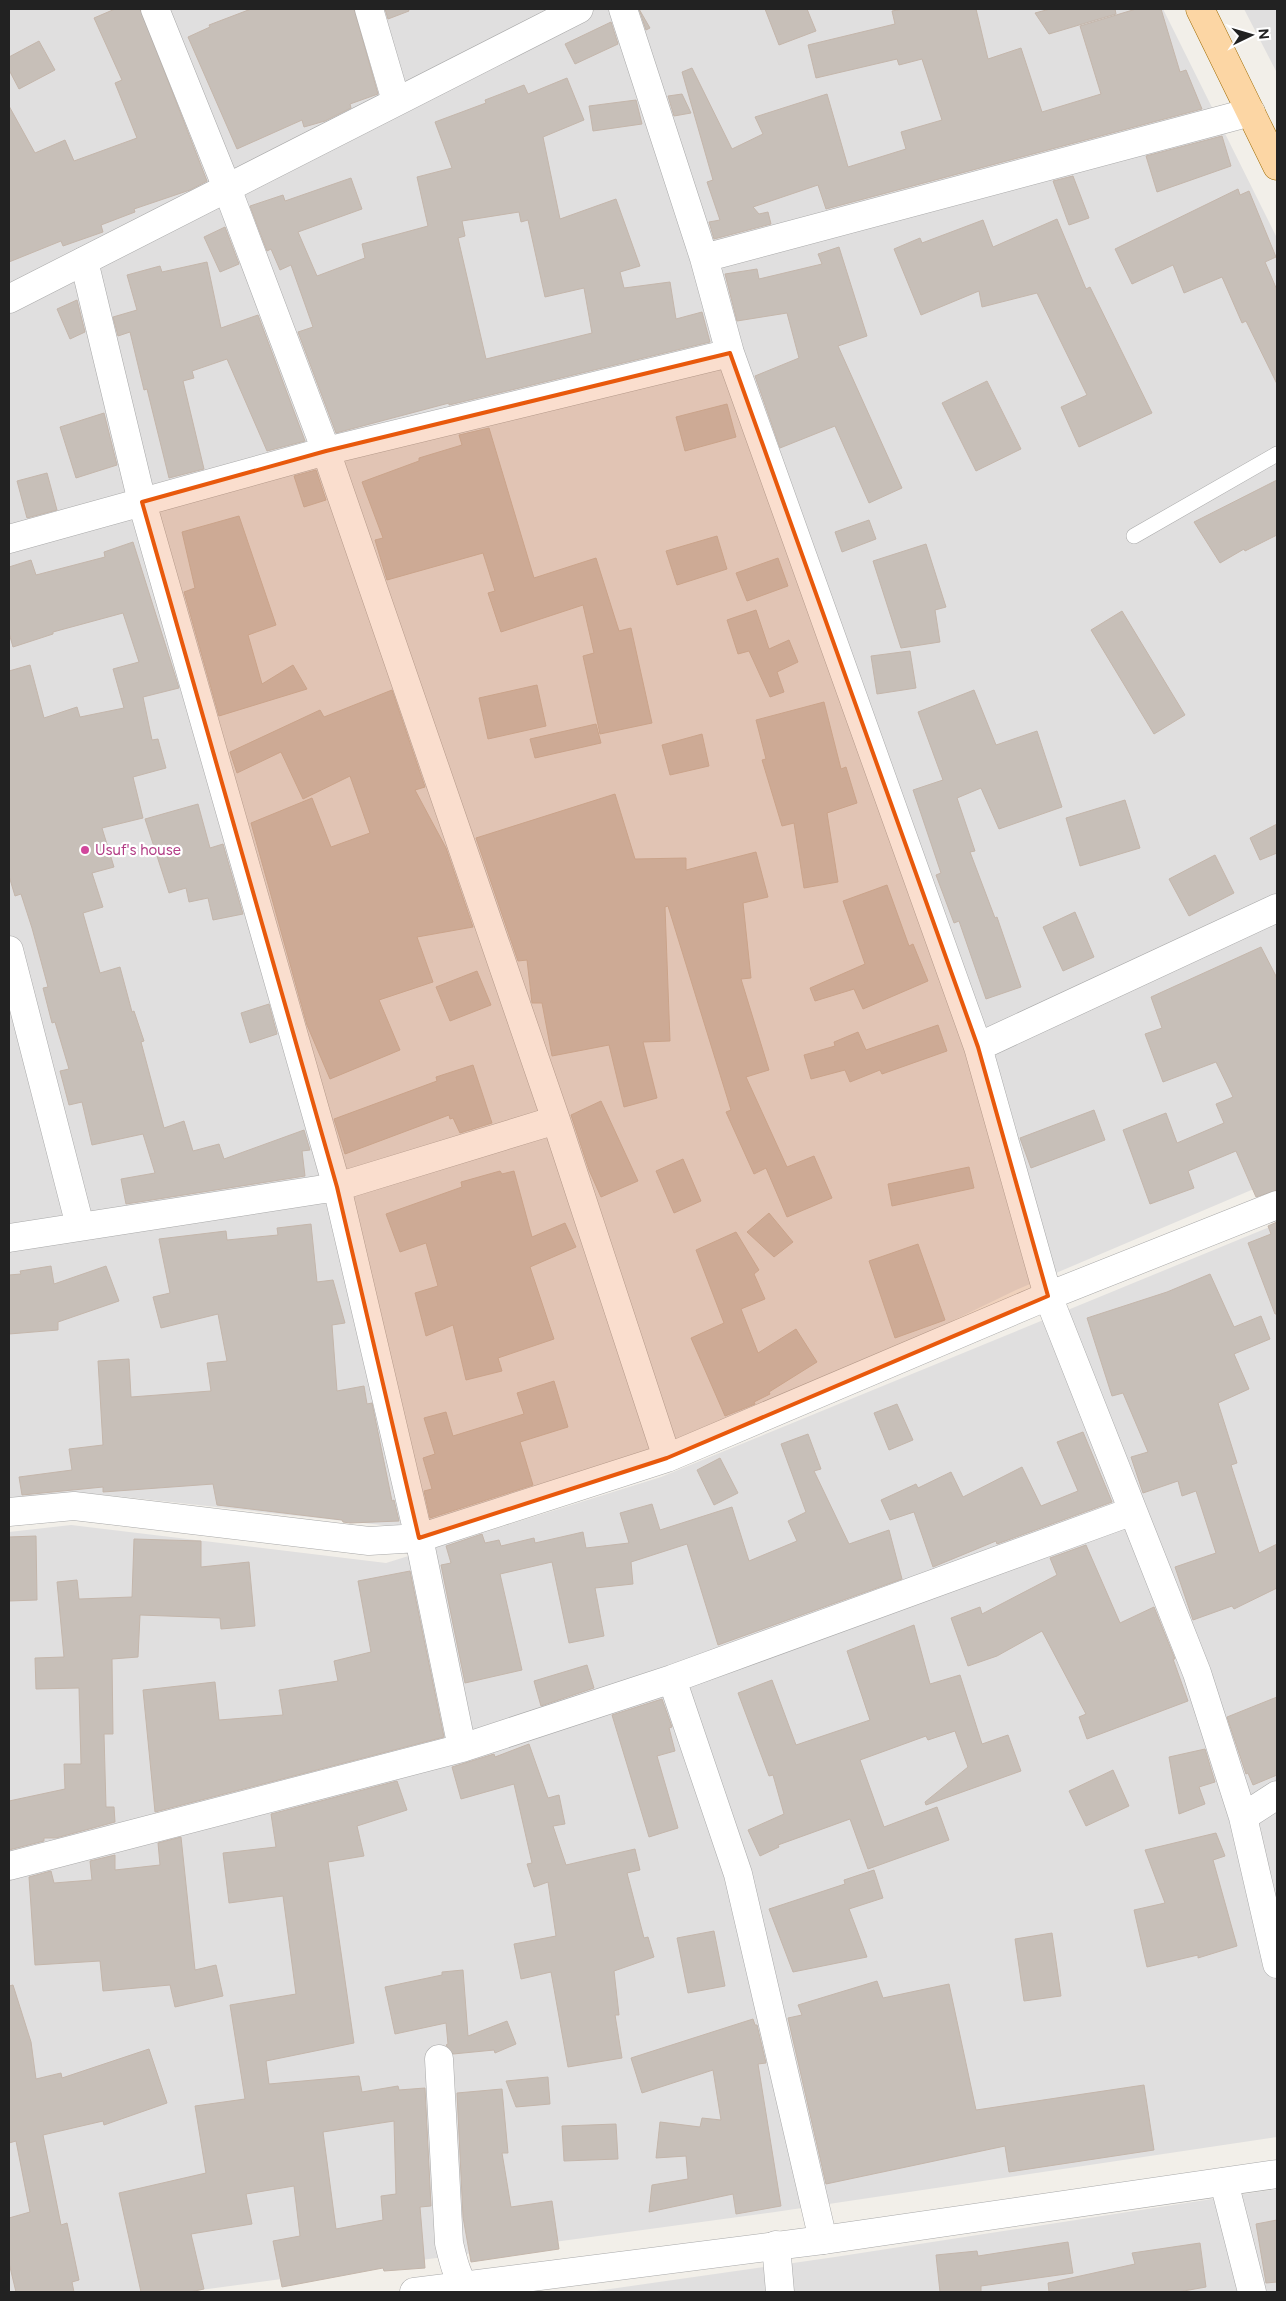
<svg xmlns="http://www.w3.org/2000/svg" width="1286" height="2301" font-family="Figtree,sans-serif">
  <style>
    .residential { fill: #e0dfdf }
    .building { fill: #c7bfb8; stroke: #c4b6ab; fill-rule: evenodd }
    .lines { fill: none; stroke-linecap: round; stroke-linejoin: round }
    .service-casing { stroke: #a9a9a9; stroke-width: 16 }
    .minor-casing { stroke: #a9a9a9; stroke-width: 29 }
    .tertiary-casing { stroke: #a9a9a9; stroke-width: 29 }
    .primary-casing { stroke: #a06b00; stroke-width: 29 }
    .service { stroke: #fff; stroke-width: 15 }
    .minor { stroke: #fff; stroke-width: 28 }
    .tertiary { stroke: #fff; stroke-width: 28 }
    .primary { stroke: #fcd6a4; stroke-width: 28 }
    .marked { fill: #e8590c; fill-opacity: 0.2; stroke: #e8590c; stroke-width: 4; stroke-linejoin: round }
    .hotel-dot { fill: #d1479c; stroke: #fff; stroke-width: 2 }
    .labels { text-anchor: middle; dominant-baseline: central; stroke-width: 4.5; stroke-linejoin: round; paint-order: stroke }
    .hotel-label { font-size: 15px; fill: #b23c85; stroke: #fff; text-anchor: start }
  </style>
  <rect width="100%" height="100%" fill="#f2efe9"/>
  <!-- residential -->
  <path class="residential" d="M 9,9 L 1163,9 L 1277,238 L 1277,1179 L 1016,1290 L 729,1429 L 428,1530 L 96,1494 L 9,1502 Z
    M 1244,9 L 1277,9 L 1277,73 Z
    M 1277,1224 L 1277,2137 L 775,2212 L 186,2292 L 9,2292 L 9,1532 L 71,1525 L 386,1563 L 661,1477 Z
    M 1277,2189 L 1277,2292 L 589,2292 L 835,2257 Z"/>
  <!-- building -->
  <path class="building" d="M 115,9 L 140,9 L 207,181 L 190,190 L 134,209 L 135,212 L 101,225 L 103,232 L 63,246 L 61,241 L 9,262 L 9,106 L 35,153 L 65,140 L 74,161 L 137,138 L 115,83 L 122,80 L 94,18 Z
    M 251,9 L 354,9 L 378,94 L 350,104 L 351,108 L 325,121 L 304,127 L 302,120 L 237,149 L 188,37 L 210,27 L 209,25 Z
    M 385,9 L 408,9 L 409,11 L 388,19 Z
    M 639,9 L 650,28 L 646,30 Z
    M 765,9 L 807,9 L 816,31 L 779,45 Z
    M 903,9 L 976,9 L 988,59 L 1021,48 L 1042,112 L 1101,94 L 1080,26 L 1136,9 L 1161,9 L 1180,72 L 1186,70 L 1202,109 L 826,209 L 818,185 L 753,207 L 759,214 L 768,212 L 771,224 L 714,239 L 709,222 L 720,220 L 707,182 L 713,180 L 682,72 L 692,68 L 732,149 L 763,134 L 755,117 L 827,94 L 848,167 L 906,149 L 901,132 L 942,120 L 922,59 L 899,65 L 897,59 L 816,78 L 808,45 L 895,24 L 892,11 Z
    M 1050,9 L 1115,9 L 1116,14 L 1049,34 L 1035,13 Z
    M 611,22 L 618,44 L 575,64 L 565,44 Z
    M 39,41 L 55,70 L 19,89 L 9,70 L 9,57 Z
    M 567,78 L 584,120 L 543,137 L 560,219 L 616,199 L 640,266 L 620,272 L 624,288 L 670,282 L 676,319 L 702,312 L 710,342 L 449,405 L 449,403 L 336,433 L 298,332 L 313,327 L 291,265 L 280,270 L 271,249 L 267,251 L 250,206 L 283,195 L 285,201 L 351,178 L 362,209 L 298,232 L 317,276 L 365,258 L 362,244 L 428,226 L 417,177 L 452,168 L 435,122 L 486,103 L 485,100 L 524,85 L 528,94 ZM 519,212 L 521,222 L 528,220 L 545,297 L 584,288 L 592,333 L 486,359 L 458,238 L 465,236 L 462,221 Z
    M 682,94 L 691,113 L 674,116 L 668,96 Z
    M 636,100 L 642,124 L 593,131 L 589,106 Z
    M 1222,136 L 1231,166 L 1157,192 L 1146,156 Z
    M 1073,176 L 1089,218 L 1069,225 L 1053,181 Z
    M 1238,189 L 1240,195 L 1249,191 L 1276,257 L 1265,262 L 1277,290 L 1277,384 L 1246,321 L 1242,323 L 1222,277 L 1184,293 L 1173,265 L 1132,284 L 1115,249 Z
    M 1057,219 L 1086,289 L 1090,287 L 1152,413 L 1079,447 L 1061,407 L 1087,395 L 1037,293 L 982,307 L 979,291 L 921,315 L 894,249 L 920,238 L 922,243 L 983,220 L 993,247 Z
    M 225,227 L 239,264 L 220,272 L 204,237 Z
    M 839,247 L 867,336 L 838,346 L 902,488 L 869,503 L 835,426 L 780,448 L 755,376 L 799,358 L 787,313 L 737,321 L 725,274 L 757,269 L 759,279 L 822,264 L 818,254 Z
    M 207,262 L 221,328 L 258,315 L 305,441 L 267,451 L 227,359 L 192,371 L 194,378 L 183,381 L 204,469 L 169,478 L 147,389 L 144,390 L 130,332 L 118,336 L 113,317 L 137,310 L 127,275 L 160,266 L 162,272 Z
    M 77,300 L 85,332 L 70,339 L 57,309 Z
    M 987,381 L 1021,449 L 976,471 L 942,403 Z
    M 727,404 L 736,437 L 685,451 L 676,417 Z
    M 104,413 L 117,465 L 76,478 L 60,427 Z
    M 489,428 L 534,578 L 596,558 L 619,631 L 631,628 L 652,723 L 600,734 L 583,656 L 594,653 L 583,605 L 501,632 L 488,593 L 495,591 L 483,553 L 387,580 L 375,540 L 383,538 L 362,482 L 419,461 L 419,458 L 462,445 L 459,435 Z
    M 316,470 L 326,500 L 304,507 L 294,476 Z
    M 47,473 L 57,510 L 27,518 L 17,481 Z
    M 1277,480 L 1277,535 L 1245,551 L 1244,549 L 1220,563 L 1194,522 Z
    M 239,516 L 276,625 L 248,635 L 262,684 L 293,665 L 307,689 L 219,716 L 184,592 L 195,588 L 182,532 Z
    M 869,520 L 876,539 L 842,552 L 835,532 Z
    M 717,536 L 727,569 L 677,585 L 666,551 Z
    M 133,542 L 179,688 L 143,697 L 152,740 L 158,739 L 166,768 L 133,777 L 143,818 L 102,828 L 114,867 L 92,873 L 103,907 L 83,913 L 100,973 L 120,967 L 132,1012 L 134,1011 L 144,1041 L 141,1042 L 164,1128 L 184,1121 L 193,1151 L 219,1144 L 224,1159 L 304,1130 L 310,1150 L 302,1151 L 305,1176 L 126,1204 L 121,1179 L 155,1173 L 143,1134 L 92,1145 L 82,1102 L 69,1105 L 60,1071 L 69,1069 L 55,1022 L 52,1023 L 43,988 L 48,987 L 32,928 L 21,894 L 15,896 L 9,876 L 9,671 L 30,665 L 44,718 L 77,707 L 80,717 L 124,708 L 113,669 L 139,662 L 123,613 L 53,632 L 53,634 L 13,647 L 9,633 L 9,567 L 31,560 L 36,575 L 105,557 L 104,552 Z
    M 926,544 L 946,607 L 935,610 L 940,642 L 901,648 L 873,561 Z
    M 778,558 L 788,586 L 747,601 L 736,573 Z
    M 756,610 L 769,649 L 789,640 L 798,662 L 777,672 L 784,692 L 770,697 L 749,651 L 738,654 L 727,620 Z
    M 1122,611 L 1185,715 L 1154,734 L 1091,630 Z
    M 910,651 L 916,688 L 877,694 L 871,656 Z
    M 537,685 L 546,726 L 488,739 L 479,698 Z
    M 392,690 L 425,787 L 415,790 L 446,848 L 473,927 L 417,937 L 433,982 L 379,1000 L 400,1050 L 330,1079 L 307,1025 L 251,823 L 312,798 L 331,847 L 370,833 L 350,776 L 303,799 L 281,752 L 237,773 L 230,752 L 320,710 L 324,717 Z
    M 974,690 L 996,745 L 1037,731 L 1062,807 L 999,829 L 981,788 L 957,798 L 975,851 L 970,852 L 995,918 L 997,917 L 1021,987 L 986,999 L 959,921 L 954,923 L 936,875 L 941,873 L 913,790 L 943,780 L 918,712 Z
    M 824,702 L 841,769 L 846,767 L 857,803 L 827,813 L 838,882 L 804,888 L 794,823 L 782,826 L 762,760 L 766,759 L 756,720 Z
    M 596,724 L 601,743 L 535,758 L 530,739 Z
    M 702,734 L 709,766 L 670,775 L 662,745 Z
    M 615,794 L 635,859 L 686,858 L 686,870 L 756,852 L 768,897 L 743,903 L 751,978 L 741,979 L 769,1070 L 746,1077 L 787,1167 L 814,1156 L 832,1198 L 787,1217 L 766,1168 L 754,1174 L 726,1112 L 731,1110 L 668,906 L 665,907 L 670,1041 L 643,1042 L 657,1098 L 624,1107 L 609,1045 L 552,1056 L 542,1003 L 532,1003 L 527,960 L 518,961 L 476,838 Z
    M 1125,800 L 1140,848 L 1080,866 L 1066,818 Z
    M 198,804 L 210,848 L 223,844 L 243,914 L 213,920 L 208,898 L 189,902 L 186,888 L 169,893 L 145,819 Z
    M 1277,824 L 1277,853 L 1260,860 L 1250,838 Z
    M 1215,855 L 1234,893 L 1189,916 L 1169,879 Z
    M 887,885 L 909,946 L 913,944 L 928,981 L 863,1009 L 854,989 L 815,1001 L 810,988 L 865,964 L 843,901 Z
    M 1075,912 L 1094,957 L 1063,971 L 1043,927 Z
    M 1261,947 L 1277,978 L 1277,1190 L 1256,1197 L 1236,1151 L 1188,1171 L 1194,1188 L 1150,1204 L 1123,1130 L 1166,1113 L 1177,1143 L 1224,1123 L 1216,1104 L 1233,1097 L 1216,1062 L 1163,1082 L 1145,1034 L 1162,1028 L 1151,997 Z
    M 477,971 L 491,1005 L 450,1021 L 436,987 Z
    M 269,1004 L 277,1034 L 250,1043 L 241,1013 Z
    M 938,1025 L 947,1051 L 882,1074 L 880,1070 L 850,1082 L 845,1070 L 811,1079 L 804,1055 L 835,1046 L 834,1042 L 858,1032 L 866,1050 Z
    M 473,1065 L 492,1123 L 460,1133 L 453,1118 L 450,1119 L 449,1115 L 345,1154 L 334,1119 L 437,1081 L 436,1077 Z
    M 601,1101 L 638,1181 L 601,1197 L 589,1170 L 571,1115 Z
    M 1094,1110 L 1105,1140 L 1031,1168 L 1020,1138 Z
    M 683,1159 L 701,1201 L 674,1213 L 656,1171 Z
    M 969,1167 L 974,1188 L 892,1206 L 888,1184 Z
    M 500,1171 L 502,1174 L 514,1171 L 532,1237 L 565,1223 L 576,1247 L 530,1267 L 554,1339 L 498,1358 L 502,1371 L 466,1380 L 453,1325 L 426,1336 L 415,1293 L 438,1286 L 426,1243 L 400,1252 L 386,1214 L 462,1187 L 461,1182 Z
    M 769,1213 L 793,1242 L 774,1257 L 747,1232 Z
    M 1277,1222 L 1277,1314 L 1275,1314 L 1248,1243 L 1271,1234 L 1268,1226 Z
    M 311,1224 L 317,1282 L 333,1280 L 345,1323 L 332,1325 L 337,1391 L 364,1386 L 367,1404 L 372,1403 L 392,1501 L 394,1500 L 399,1521 L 350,1523 L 343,1522 L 342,1520 L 217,1505 L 213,1484 L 103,1492 L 103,1487 L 22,1495 L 19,1477 L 72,1470 L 69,1449 L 103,1445 L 98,1361 L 129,1359 L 131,1397 L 211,1391 L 207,1363 L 227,1361 L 218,1314 L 161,1328 L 153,1297 L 170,1293 L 159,1239 L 226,1231 L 227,1240 L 278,1235 L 277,1228 Z
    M 736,1232 L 759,1270 L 754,1274 L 765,1299 L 741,1309 L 758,1353 L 796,1329 L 817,1362 L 769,1392 L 770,1394 L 754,1402 L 755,1404 L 725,1416 L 691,1338 L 724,1323 L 696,1250 Z
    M 918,1244 L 945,1320 L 895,1338 L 869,1261 Z
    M 51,1266 L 54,1284 L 106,1266 L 119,1301 L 58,1322 L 58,1330 L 9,1334 L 9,1275 L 21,1274 L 20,1271 Z
    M 1210,1274 L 1234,1327 L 1261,1316 L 1270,1339 L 1234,1354 L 1249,1389 L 1218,1403 L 1237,1463 L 1231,1465 L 1259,1553 L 1277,1544 L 1277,1588 L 1234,1609 L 1232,1606 L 1193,1620 L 1175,1567 L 1216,1553 L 1196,1491 L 1182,1496 L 1178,1481 L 1143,1493 L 1131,1457 L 1148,1452 L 1123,1393 L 1112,1396 L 1087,1318 L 1167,1292 Z
    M 554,1381 L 568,1427 L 520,1442 L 533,1485 L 430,1518 L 424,1491 L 432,1489 L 423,1458 L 435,1454 L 424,1418 L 446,1412 L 453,1436 L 524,1414 L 517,1393 Z
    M 897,1404 L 913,1440 L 889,1450 L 874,1413 Z
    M 1083,1432 L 1112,1502 L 997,1544 L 996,1541 L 933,1567 L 914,1512 L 890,1520 L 881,1500 L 916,1484 L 918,1488 L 951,1472 L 963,1497 L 1022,1467 L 1041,1506 L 1078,1491 L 1057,1442 Z
    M 808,1434 L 821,1469 L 814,1471 L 849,1544 L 889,1530 L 902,1579 L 718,1645 L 687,1544 L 631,1562 L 633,1584 L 595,1588 L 604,1636 L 569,1643 L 552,1562 L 500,1574 L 522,1670 L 465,1683 L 441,1565 L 451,1563 L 446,1546 L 482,1534 L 485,1543 L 499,1540 L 501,1546 L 534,1538 L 535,1543 L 583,1532 L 586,1548 L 629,1543 L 620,1513 L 652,1504 L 660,1530 L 732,1507 L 749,1561 L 797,1541 L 788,1521 L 806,1512 L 781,1444 Z
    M 720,1458 L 738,1493 L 714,1505 L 697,1470 Z
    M 36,1536 L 37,1600 L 9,1601 L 9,1537 Z
    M 134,1539 L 201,1541 L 201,1567 L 249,1562 L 255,1626 L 221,1629 L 220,1618 L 140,1615 L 138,1657 L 112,1659 L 113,1734 L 104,1734 L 106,1807 L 114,1807 L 115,1822 L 56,1838 L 44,1838 L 44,1841 L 9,1850 L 9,1801 L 65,1789 L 64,1764 L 81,1764 L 79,1688 L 36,1689 L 35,1658 L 64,1657 L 57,1582 L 77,1580 L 79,1599 L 132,1597 Z
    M 1086,1545 L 1120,1623 L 1154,1607 L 1175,1659 L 1173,1659 L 1188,1701 L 1087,1739 L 1079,1717 L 1086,1714 L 1042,1631 L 997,1656 L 968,1666 L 951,1618 L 980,1607 L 982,1614 L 1057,1575 L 1050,1558 Z
    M 410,1571 L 444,1737 L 155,1812 L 143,1690 L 215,1682 L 219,1720 L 283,1715 L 279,1690 L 338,1681 L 334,1661 L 371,1652 L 358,1581 Z
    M 914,1625 L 930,1684 L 960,1675 L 982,1744 L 1008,1735 L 1021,1771 L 926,1805 L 925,1802 L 968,1767 L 955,1731 L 928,1740 L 926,1736 L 860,1760 L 884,1827 L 937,1807 L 949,1840 L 868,1869 L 850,1819 L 778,1845 L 779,1847 L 760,1856 L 748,1830 L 784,1814 L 773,1775 L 769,1776 L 738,1693 L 772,1680 L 796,1745 L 870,1720 L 847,1651 Z
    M 587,1665 L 594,1688 L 541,1706 L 534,1681 Z
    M 1277,1697 L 1277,1775 L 1253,1785 L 1248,1773 L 1246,1774 L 1227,1717 Z
    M 662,1699 L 672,1727 L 669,1728 L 675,1751 L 657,1756 L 678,1828 L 649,1837 L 612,1715 Z
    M 529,1744 L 548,1798 L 559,1795 L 565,1824 L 553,1826 L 566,1865 L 635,1849 L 640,1870 L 627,1873 L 644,1938 L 648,1937 L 654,1957 L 614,1971 L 619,2015 L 615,2015 L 622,2058 L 568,2067 L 551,1972 L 521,1979 L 514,1944 L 556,1936 L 548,1882 L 534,1887 L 527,1864 L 532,1863 L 514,1784 L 461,1799 L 452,1767 L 494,1754 L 495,1757 Z
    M 1205,1749 L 1215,1782 L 1199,1787 L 1205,1804 L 1179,1814 L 1169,1757 Z
    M 1113,1770 L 1129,1806 L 1086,1826 L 1069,1791 Z
    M 397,1781 L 407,1810 L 357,1826 L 364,1856 L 328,1862 L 354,2043 L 266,2061 L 269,2084 L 359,2076 L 362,2092 L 398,2086 L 399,2090 L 425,2088 L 431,2206 L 420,2207 L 425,2268 L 384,2271 L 383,2268 L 282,2287 L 273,2241 L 300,2236 L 294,2186 L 246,2194 L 252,2224 L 191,2234 L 204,2289 L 190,2292 L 141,2292 L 119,2193 L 206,2173 L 195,2106 L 245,2099 L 230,2005 L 296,1994 L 283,1896 L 229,1903 L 223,1853 L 276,1847 L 271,1814 ZM 394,2121 L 396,2194 L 381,2196 L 383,2220 L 336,2229 L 323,2132 Z
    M 1216,1833 L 1225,1856 L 1213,1860 L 1237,1946 L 1198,1958 L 1198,1955 L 1147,1967 L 1134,1910 L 1165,1903 L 1145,1850 Z
    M 181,1837 L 195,1970 L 216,1965 L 223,1996 L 175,2007 L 170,1985 L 103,1991 L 100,1961 L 35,1965 L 29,1877 L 51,1871 L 54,1883 L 92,1880 L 90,1861 L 115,1855 L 115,1870 L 160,1865 L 158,1843 Z
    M 874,1870 L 883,1898 L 849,1909 L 867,1957 L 793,1972 L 769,1909 L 845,1884 L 844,1880 Z
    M 714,1931 L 725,1986 L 688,1993 L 677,1938 Z
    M 1052,1933 L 1061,1996 L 1024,2001 L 1015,1939 Z
    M 463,1970 L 468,2036 L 507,2021 L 516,2044 L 495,2053 L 494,2050 L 453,2054 L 446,2045 L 448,2044 L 446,2023 L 395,2034 L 385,1987 L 442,1975 L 442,1972 Z
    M 877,1981 L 883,1998 L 949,1984 L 976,2110 L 1144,2085 L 1154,2150 L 1009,2172 L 1005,2146 L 826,2184 L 788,2018 L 802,2015 L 798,2005 Z
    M 13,1985 L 31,2042 L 36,2079 L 61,2073 L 62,2078 L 149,2049 L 167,2103 L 104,2125 L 103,2121 L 43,2135 L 61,2225 L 67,2223 L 79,2280 L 72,2282 L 74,2292 L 16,2292 L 9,2263 L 9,2218 L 30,2212 L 16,2141 L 9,2143 L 9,1986 Z
    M 753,2019 L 755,2025 L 757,2025 L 766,2063 L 758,2064 L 781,2206 L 736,2214 L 733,2194 L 649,2212 L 652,2185 L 688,2179 L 686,2156 L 656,2158 L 660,2122 L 700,2127 L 702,2118 L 721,2120 L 713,2070 L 642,2093 L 631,2058 Z
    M 548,2077 L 550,2104 L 516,2107 L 506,2081 Z
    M 502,2089 L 508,2153 L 502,2153 L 511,2207 L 552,2201 L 559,2249 L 471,2262 L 463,2217 L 457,2093 Z
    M 616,2124 L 618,2159 L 564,2161 L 562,2126 Z
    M 1277,2220 L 1277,2282 L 1266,2283 L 1256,2224 Z
    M 1068,2242 L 1073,2273 L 981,2286 L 981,2292 L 940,2292 L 936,2255 L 977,2251 L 978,2256 Z
    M 1200,2243 L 1206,2287 L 1178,2292 L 1049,2292 L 1048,2283 L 1135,2264 L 1132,2253 Z"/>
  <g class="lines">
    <!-- service casing -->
    <g class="service-casing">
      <path id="service" d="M 1134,536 L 1277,454"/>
    </g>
    <!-- minor casing -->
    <g class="minor-casing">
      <path id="minor" d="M 155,9 L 227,188 L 326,451 L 556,1120 L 667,1458
        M 369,9 L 396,101
        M 623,9 L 704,258 L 730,353 L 978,1047 L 1048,1296 L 1197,1673 L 1243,1817 L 1277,1964
        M 704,258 L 1251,112
        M 84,261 L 142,502 L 337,1187 L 419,1538 L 462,1748
        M 9,539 L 326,451 L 730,353
        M 9,950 L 80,1226
        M 978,1047 L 1277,908
        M 9,1238 L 337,1187 L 556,1120
        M 9,1512 L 74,1506 L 369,1541 L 419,1538 L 667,1458 L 1048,1296 L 1277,1205
        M 672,1679 L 738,1874 L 823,2240
        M 1243,1817 L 1277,1795
        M 9,1866 L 462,1748 L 672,1679 L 1133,1511
        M 439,2059 L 449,2243 C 453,2260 457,2278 468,2292
        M 1224,2182 L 1252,2292
        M 776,2245 L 780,2292"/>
    </g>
    <!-- tertiary casing -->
    <g class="tertiary-casing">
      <path id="tertiary" d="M 9,299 L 579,9
        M 414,2292 L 823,2240 L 1277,2174"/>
    </g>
    <!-- primary casing -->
    <g class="primary-casing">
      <path id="primary" d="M 1200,9 L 1277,166"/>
    </g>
    <!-- service -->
    <use href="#service" class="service"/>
    <!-- minor -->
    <use href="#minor" class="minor"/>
    <!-- tertiary -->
    <use href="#tertiary" class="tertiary"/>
    <!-- primary -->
    <use href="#primary" class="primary"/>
  </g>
  <!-- marked area -->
  <path class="marked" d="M 730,353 L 978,1047 L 1048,1296 L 667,1458 L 419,1538 L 337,1187 L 142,502 L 326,451 Z"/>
  <!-- markers -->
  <circle class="hotel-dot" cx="85" cy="850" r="5"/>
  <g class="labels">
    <!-- hotel labels -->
    <g class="hotel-label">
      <text x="95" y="850">Usuf's house</text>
    </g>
  </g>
  <!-- border -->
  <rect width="1286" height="2301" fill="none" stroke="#222222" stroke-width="20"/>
  <!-- north arrow -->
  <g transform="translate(1251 35) rotate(85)" stroke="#ffffff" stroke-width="4" paint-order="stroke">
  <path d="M0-4L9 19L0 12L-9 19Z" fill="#222222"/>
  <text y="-8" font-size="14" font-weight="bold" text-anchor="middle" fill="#222222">N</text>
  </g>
</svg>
